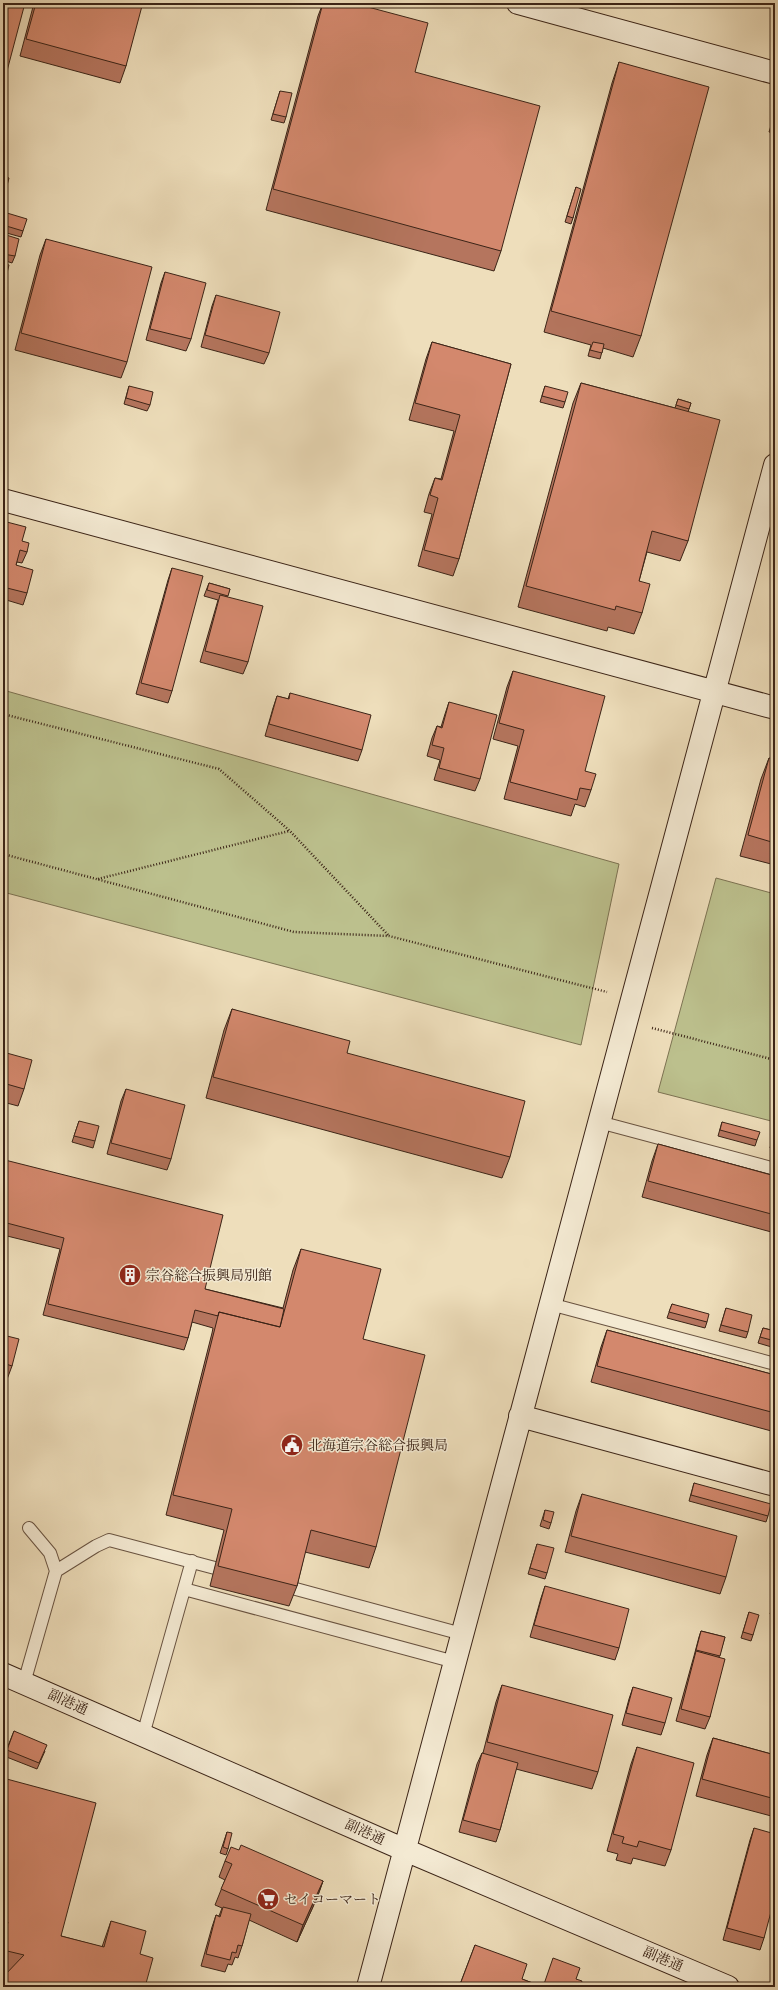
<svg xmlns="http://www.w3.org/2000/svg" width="778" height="1990" font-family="'IM FELL Double Pica','Noto Serif JP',serif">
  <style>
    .green { fill: #bcc08d; stroke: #7c7252 }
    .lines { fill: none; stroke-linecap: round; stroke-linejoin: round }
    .lane-casing { stroke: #685240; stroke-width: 14 }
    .secondary-casing { stroke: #3b2417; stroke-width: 24 }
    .path { stroke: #3b2417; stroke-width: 2.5; stroke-dasharray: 1 2; stroke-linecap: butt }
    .lane { stroke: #f4ead3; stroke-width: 12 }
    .secondary { stroke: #f4ead3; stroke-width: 22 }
    .wall { fill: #b5755e; stroke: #3b2417 }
    .shaded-wall { fill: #945f4c; stroke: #3b2417 }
    .building { fill: #d3886d; stroke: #3b2417 }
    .labels { text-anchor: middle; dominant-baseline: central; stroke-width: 3; stroke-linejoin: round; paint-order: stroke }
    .poi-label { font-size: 14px; fill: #3b2417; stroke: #f4ead3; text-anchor: start }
    .street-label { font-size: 14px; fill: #3b2417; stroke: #f4ead3 }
  </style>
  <rect width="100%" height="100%" fill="#eedebb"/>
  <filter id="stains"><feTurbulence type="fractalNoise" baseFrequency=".005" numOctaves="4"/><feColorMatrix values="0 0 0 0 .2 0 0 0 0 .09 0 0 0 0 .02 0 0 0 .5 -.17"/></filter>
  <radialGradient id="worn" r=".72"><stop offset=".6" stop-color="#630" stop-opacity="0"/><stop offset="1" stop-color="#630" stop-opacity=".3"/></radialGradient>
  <!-- green -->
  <path class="green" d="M 3,690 L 619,864 L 581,1045 L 3,892 Z
    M 716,878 L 775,894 L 775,1122 L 658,1092 Z"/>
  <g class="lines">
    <!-- lane casing -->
    <g class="lane-casing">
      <path id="lane" d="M 599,1122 L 775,1169
        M 550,1304 L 775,1364
        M 56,1571 L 96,1546 L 109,1540 L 230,1572
        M 281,1585 L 462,1634
        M 184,1589 L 455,1662
        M 24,1683 L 56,1571 L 50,1553 L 29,1528
        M 143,1735 L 192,1561"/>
    </g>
    <!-- secondary casing -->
    <g class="secondary-casing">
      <path id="secondary" d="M 518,3 L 775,73
        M 3,500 L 775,708
        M 520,1416 L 775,1485
        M 3,1674 L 405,1850 L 728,1987
        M 368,1987 L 775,465"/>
    </g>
    <!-- path -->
    <path class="path" d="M 3,714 L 219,769 L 290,831 L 389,936
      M 3,854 L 294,932 L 389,936 L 607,992
      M 98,879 L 289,831
      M 652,1028 L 775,1060"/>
    <!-- lane -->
    <use href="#lane" class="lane"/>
    <!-- secondary -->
    <use href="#secondary" class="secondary"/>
  </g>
  <!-- wall -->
  <path class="wall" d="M 34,3 L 132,3 L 126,66 L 120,83 L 20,56 Z
    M 323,3 L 353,3 L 415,72 L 501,251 L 494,271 L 266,210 L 318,16 Z
    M 619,62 L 641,336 L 633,357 L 603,348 L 600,359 L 588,356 L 591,345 L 544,332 L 612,83 Z
    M 280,91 L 286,117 L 284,123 L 271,120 Z
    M 773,119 L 775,119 L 775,133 L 769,132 Z
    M 576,187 L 573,218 L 571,224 L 565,222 Z
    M 7,213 L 23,231 L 21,237 L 3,232 L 3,224 Z
    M 3,234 L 15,256 L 12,263 L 3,260 Z
    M 46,239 L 127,362 L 121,378 L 15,350 L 40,255 Z
    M 165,272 L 191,339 L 186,351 L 146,340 L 161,283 Z
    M 216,295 L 269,353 L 264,364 L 201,347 L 212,306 Z
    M 432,342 L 511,364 L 459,559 L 453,576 L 418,566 L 432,514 L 424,512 L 429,494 L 435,478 L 441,479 L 454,431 L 409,420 L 426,359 Z
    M 581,383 L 675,408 L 678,399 L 691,403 L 688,412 L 688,541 L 680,561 L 647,552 L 639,581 L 642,613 L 634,634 L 608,627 L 607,631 L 518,607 L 573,403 Z
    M 129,386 L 150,405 L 147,411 L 124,404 Z
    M 545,386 L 565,402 L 563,408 L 540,402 Z
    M 3,521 L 22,541 L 27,552 L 22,563 L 17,562 L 16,565 L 27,593 L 23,605 L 3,599 Z
    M 172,568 L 172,691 L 168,703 L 136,694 L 168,580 Z
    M 209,583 L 230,589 L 227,597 L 248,662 L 243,674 L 200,662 L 216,607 L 218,600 L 204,596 Z
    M 513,671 L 585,771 L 591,790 L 585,807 L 575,804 L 571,816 L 504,799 L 518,746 L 493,739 L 507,687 Z
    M 290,693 L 362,750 L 358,761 L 265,736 L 273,708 L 277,696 L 288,699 Z
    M 449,702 L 480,779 L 475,791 L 434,780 L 440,760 L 427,756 L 432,738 L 437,726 L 441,727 L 445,714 Z
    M 769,758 L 775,760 L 775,865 L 740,856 L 761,779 Z
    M 232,1009 L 347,1053 L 510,1157 L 502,1178 L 206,1098 L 224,1030 Z
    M 3,1052 L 24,1089 L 18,1106 L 3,1102 Z
    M 126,1089 L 171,1159 L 167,1170 L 107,1154 L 121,1101 Z
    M 79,1121 L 95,1141 L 93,1148 L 72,1142 Z
    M 722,1122 L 757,1140 L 755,1146 L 718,1136 Z
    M 775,1128 L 775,1150 L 770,1148 Z
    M 658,1144 L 775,1176 L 775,1233 L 642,1197 L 652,1161 Z
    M 5,1160 L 205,1289 L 283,1308 L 293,1270 L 301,1249 L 363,1339 L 376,1547 L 369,1568 L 305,1552 L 297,1586 L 289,1606 L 210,1586 L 224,1530 L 166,1515 L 212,1333 L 213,1328 L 192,1322 L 188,1338 L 184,1350 L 43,1315 L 60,1249 L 3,1235 L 3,1165 Z
    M 672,1304 L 707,1322 L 705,1328 L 667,1318 Z
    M 726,1308 L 748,1332 L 746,1338 L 719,1331 Z
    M 763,1328 L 775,1331 L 775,1348 L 758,1343 Z
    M 607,1330 L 775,1375 L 775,1432 L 591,1382 L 601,1347 Z
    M 3,1335 L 12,1366 L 6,1382 L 3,1381 Z
    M 694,1483 L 768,1516 L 766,1522 L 689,1501 Z
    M 582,1494 L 726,1577 L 720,1594 L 565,1552 L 576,1511 Z
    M 545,1510 L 551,1523 L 549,1529 L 540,1526 Z
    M 537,1544 L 547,1573 L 545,1579 L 528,1574 Z
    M 545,1586 L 619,1648 L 615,1660 L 530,1637 L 541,1598 Z
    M 775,1597 L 775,1615 L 770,1614 Z
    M 749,1612 L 753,1635 L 751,1641 L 741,1638 Z
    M 701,1631 L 725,1637 L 719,1657 L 710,1717 L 705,1729 L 676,1721 L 692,1663 L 694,1656 L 699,1637 Z
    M 502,1685 L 598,1772 L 592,1789 L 516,1769 L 500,1830 L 496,1842 L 459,1832 L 477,1764 L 482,1753 L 483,1753 L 496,1702 Z
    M 633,1687 L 665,1723 L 661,1735 L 622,1725 L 629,1699 Z
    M 14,1731 L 45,1751 L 37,1769 L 4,1756 Z
    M 713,1738 L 775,1755 L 775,1817 L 696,1796 L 707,1755 Z
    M 637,1747 L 671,1850 L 665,1866 L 633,1858 L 631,1864 L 616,1860 L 618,1854 L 607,1851 L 631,1764 Z
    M 3,1778 L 61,1936 L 102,1947 L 111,1921 L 140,1954 L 6,1973 L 3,1973 Z
    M 754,1828 L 764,1938 L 760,1950 L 723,1940 L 750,1840 Z
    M 227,1832 L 228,1849 L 226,1855 L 220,1853 Z
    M 225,1861 L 323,1881 L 317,1898 L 297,1942 L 249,1920 L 242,1946 L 238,1958 L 235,1957 L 232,1965 L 228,1964 L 225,1972 L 201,1966 L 212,1927 L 216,1915 L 219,1916 L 222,1908 L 215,1905 L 225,1880 L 219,1877 Z
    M 475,1945 L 522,1979 L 543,1987 L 576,1979 L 580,1987 L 459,1987 Z"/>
  <!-- shaded-wall -->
  <path class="shaded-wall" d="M 323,1881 L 317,1898 L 297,1942 L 303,1925 Z"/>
  <!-- building -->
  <path class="building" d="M 3,3 L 25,3 L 3,86 Z
    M 36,3 L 132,3 L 142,6 L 126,66 L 26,39 Z
    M 323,3 L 353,3 L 428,23 L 415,72 L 540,106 L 501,251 L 273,189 Z
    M 619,62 L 709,87 L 641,336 L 551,311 Z
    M 280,91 L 292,93 L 286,117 L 273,114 Z
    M 773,119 L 775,119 L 775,127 L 771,126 Z
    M 3,176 L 9,178 L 3,201 Z
    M 576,187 L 581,189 L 573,218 L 567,216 Z
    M 7,213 L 27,219 L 23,231 L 3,225 Z
    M 3,234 L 19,239 L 15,256 L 3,254 Z
    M 46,239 L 152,267 L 127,362 L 21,333 Z
    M 3,263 L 9,265 L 3,289 Z
    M 165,272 L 206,283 L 191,339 L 150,329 Z
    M 216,295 L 280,312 L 269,353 L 205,335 Z
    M 432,342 L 511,364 L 459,559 L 424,550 L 438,498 L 430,495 L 435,478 L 442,480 L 460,415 L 415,403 Z
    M 593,342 L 604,344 L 602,353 L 590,350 Z
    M 581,383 L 720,420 L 688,541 L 652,531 L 639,581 L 650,584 L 642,613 L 616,606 L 615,610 L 526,586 Z
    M 129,386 L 153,392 L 150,405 L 126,398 Z
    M 545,386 L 568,392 L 565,402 L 542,396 Z
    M 678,399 L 691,403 L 689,409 L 676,405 Z
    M 3,521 L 26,527 L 22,541 L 29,543 L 27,552 L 20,550 L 16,565 L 33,570 L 27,593 L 3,587 Z
    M 172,568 L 203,576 L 172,691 L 141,683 Z
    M 209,583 L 230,589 L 228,596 L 207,590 Z
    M 220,595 L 263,606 L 248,662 L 205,651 Z
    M 513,671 L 605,696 L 585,771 L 596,774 L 591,790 L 580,788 L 577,800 L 510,782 L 524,730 L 499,723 Z
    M 290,693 L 371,715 L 362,750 L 269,724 L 277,696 L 289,699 Z
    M 449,702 L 497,715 L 480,779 L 439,768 L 444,748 L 432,745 L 437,726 L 442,728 Z
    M 769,758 L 775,760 L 775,843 L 748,835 Z
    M 232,1009 L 350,1041 L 347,1053 L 525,1101 L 510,1157 L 213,1077 Z
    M 3,1052 L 32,1060 L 24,1089 L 3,1083 Z
    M 126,1089 L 185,1105 L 171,1159 L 111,1143 Z
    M 79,1121 L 99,1126 L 95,1141 L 74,1136 Z
    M 722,1122 L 760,1132 L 757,1140 L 720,1130 Z
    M 775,1130 L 775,1143 L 772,1142 Z
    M 658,1144 L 775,1176 L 775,1215 L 648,1181 Z
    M 5,1160 L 223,1215 L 205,1289 L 284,1309 L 280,1327 L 219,1312 L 218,1316 L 195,1310 L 188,1338 L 48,1304 L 64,1238 L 3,1222 L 3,1167 Z
    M 301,1249 L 381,1269 L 363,1339 L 425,1355 L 376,1547 L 311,1530 L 297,1586 L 218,1566 L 232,1509 L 173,1495 L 219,1312 L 280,1327 Z
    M 672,1304 L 709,1314 L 707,1322 L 669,1312 Z
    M 726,1308 L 752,1315 L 748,1332 L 721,1325 Z
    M 763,1328 L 775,1331 L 775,1341 L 760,1337 Z
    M 607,1330 L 775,1375 L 775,1413 L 597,1366 Z
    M 3,1335 L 19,1339 L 12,1366 L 3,1363 Z
    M 694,1483 L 771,1504 L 768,1516 L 691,1495 Z
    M 582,1494 L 737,1536 L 726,1577 L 571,1536 Z
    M 545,1510 L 554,1512 L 551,1523 L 543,1520 Z
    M 537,1544 L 554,1548 L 547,1573 L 530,1568 Z
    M 545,1586 L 629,1609 L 619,1648 L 534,1625 Z
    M 749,1612 L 759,1615 L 753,1635 L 743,1632 Z
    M 701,1631 L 725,1637 L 720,1656 L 696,1650 Z
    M 696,1651 L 725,1659 L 710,1717 L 681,1709 Z
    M 502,1685 L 613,1715 L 598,1772 L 487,1742 Z
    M 633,1687 L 672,1698 L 665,1723 L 626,1713 Z
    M 14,1731 L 47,1745 L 39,1763 L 7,1750 Z
    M 713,1738 L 775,1755 L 775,1799 L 702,1779 Z
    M 637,1747 L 694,1763 L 671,1850 L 639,1841 L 637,1847 L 622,1843 L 624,1837 L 613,1834 Z
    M 482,1753 L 518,1763 L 500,1830 L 463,1820 Z
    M 3,1778 L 96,1803 L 61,1936 L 104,1947 L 111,1921 L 146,1931 L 140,1954 L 153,1958 L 145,1987 L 3,1987 L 3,1977 L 24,1955 L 3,1950 L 3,1942 L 8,1922 L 3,1921 Z
    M 754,1828 L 775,1834 L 775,1897 L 764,1938 L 727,1928 Z
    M 227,1832 L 232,1833 L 228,1849 L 223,1847 Z
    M 241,1845 L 323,1881 L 303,1925 L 221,1889 L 232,1864 L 225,1861 L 231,1847 L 239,1850 Z
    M 223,1907 L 251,1914 L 242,1946 L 238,1945 L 236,1953 L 232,1952 L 230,1960 L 206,1954 L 216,1915 L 220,1917 Z
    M 475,1945 L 527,1964 L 522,1979 L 543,1987 L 553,1958 L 580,1968 L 576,1979 L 582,1981 L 580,1987 L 476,1987 L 461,1982 Z"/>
  <!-- icons -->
  <defs>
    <g id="building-disc" transform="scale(1.15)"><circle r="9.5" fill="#8f2418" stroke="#f4ead3"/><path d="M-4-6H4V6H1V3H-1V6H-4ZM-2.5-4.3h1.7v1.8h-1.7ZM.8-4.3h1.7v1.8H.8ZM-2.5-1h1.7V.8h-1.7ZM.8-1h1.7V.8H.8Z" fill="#fff"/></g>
    <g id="civic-disc" transform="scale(1.15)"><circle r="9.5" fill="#8f2418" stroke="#f4ead3"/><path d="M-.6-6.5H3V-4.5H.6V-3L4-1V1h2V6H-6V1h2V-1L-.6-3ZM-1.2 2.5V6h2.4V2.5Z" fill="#fff"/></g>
    <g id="supermarket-disc" transform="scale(1.15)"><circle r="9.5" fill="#8f2418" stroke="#f4ead3"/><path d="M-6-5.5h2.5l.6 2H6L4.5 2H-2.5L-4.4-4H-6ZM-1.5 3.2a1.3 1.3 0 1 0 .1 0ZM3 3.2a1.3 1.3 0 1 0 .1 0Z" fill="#fff"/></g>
  </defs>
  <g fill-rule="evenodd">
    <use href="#building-disc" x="130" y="1275"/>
    <use href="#civic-disc" x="292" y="1445"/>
    <use href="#supermarket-disc" x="268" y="1899"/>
  </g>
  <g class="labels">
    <!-- poi labels -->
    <g class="poi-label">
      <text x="146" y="1275">宗谷総合振興局別館</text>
      <text x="308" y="1445">北海道宗谷総合振興局</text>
      <text x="284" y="1899">セイコーマート</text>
    </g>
    <!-- street labels -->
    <g class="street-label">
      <text transform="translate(68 1702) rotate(24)">副港通</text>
      <text transform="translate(365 1832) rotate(24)">副港通</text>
      <text transform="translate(663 1959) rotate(23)">副港通</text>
    </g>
  </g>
  <!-- margin -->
  <rect width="778" height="1990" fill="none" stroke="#eedebb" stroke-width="16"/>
  <rect x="4" y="4" width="770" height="1982" fill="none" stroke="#3b2417" stroke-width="2"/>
  <rect x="8" y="8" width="762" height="1974" fill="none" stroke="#3b2417"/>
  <rect width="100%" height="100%" filter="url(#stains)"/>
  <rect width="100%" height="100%" fill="url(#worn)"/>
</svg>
